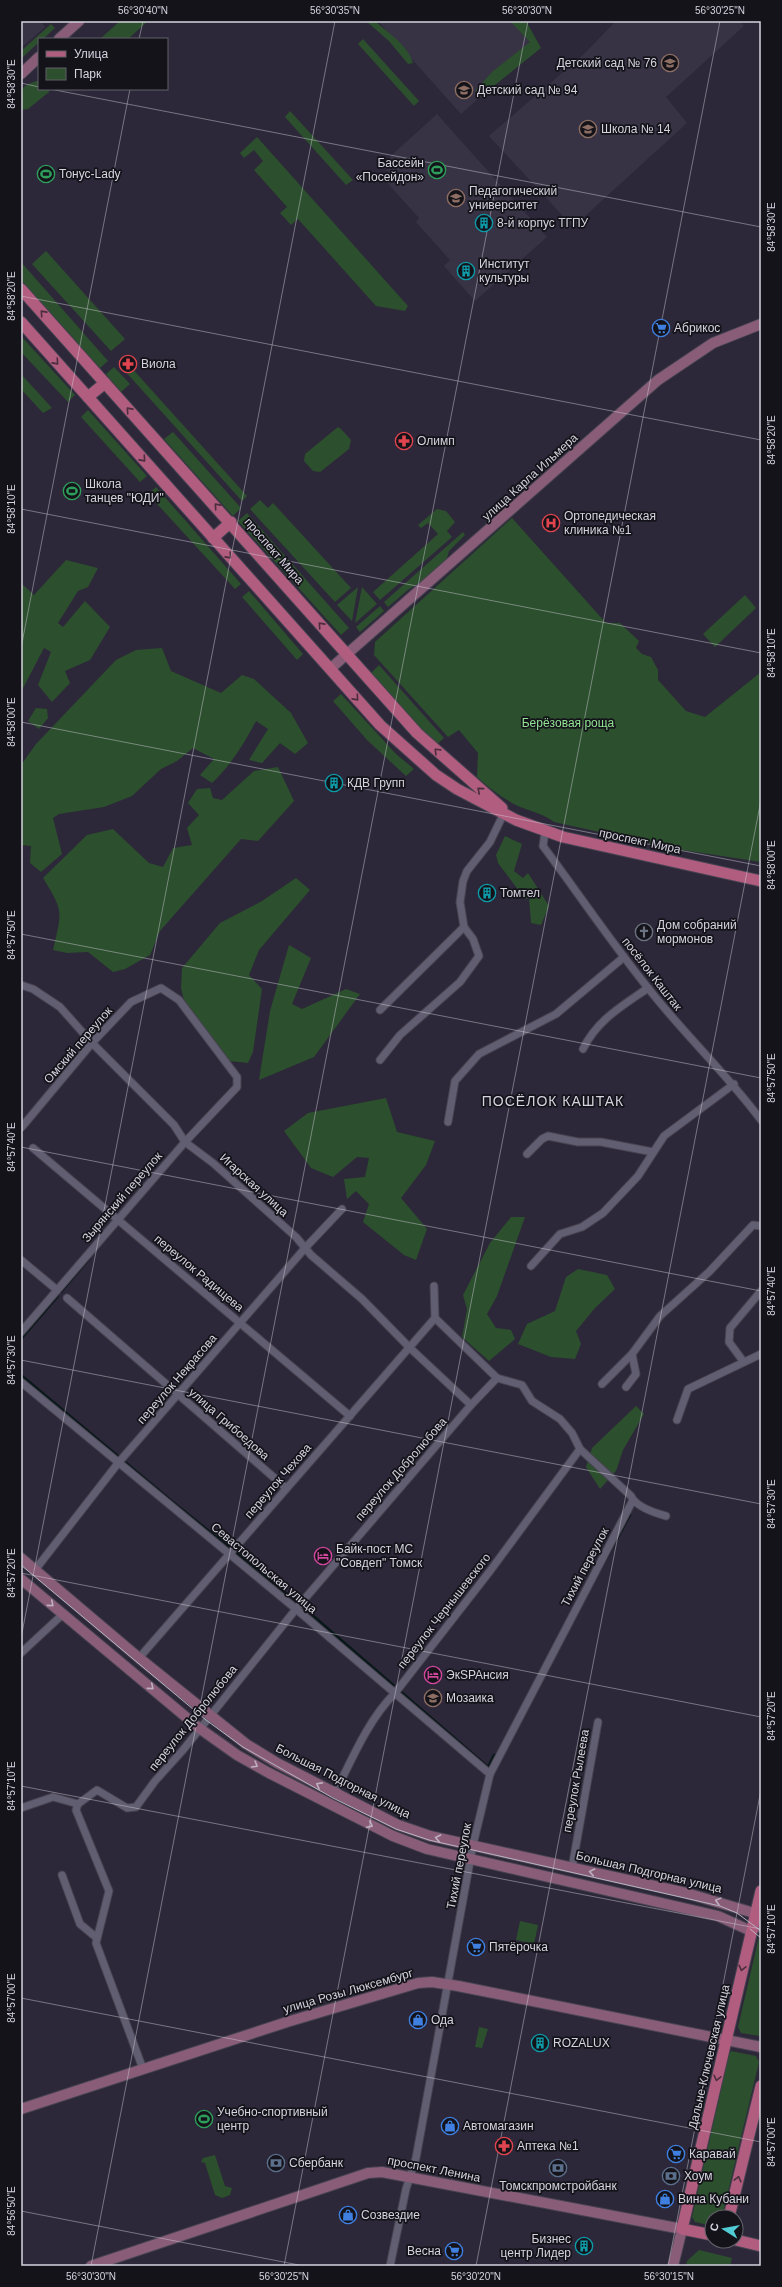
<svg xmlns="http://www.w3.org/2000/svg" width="782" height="2287" font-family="Helvetica,sans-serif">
<rect width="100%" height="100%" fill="#2c2839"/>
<g fill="#373344">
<polygon points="21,21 40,21 45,27 21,48"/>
<polygon points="378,21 515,21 537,46 461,114"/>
<polygon points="616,21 739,21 744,26 666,97 687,123 573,227 489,136 584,54"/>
<polygon points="437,114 547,237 475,301 444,266 450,260 416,222 419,218 382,177 388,171 382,164"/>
</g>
<g fill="#2c4f2d">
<polygon points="120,21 148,21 128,39 100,39"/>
<path d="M 366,21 L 375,21 C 388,33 408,45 413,63 L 408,64 L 389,41 Z"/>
<polygon points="510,21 526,21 541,48 480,97 475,91 492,72 530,42"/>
<polygon points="51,24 55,28 43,39 39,39 39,42 21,59 21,51"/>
<polygon points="363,39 419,101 414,106 358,44"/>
<path d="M 37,81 L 39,81 L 39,89 L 50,89 L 49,92 L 28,109 L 21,110 C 21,92 18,86 37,81 Z"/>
<polygon points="290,111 353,180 346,185 285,117"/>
<polygon points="257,137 408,306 405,311 376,306 298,219 291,225 280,213 287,207 254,170 263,161 254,150 244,158 240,153"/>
<polygon points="46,251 125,339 111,351 32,264"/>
<polygon points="21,262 108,361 100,368 21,280"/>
<polygon points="21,336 75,395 68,402 21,352"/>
<polygon points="129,365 247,496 242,501 124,370"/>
<polygon points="114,367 130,384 121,392 106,374"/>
<polygon points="21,374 52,408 43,413 21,389"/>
<polygon points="88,410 147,476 140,482 81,417"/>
<polygon points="338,427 341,429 351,440 349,449 320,472 313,471 304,461 305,454"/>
<polygon points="173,432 241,508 233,516 164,439"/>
<polygon points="156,487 241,584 235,589 148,494"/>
<polygon points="260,500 268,508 273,503 351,588 335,602 250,509"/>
<polygon points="437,509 446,511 455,522 447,531 452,537 380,600 373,592 438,534 428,523 421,528 418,525"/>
<polygon points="247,513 349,628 341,635 238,521"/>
<path d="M 512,518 L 606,623 L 620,623 L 639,641 L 636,648 L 642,654 L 651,657 L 658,670 L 658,680 L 686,711 L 705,717 L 761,672 L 761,862 L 676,849 L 554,822 C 545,815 534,812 523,808 C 505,801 492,790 477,777 L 478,753 L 459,730 L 448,737 L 374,655 L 375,642 Z"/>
<polygon points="463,532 465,535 449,551 446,561 421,582 409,589 388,607 384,602"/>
<polygon points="66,560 98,568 88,587 78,591 58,623 63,627 85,601 110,627 90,660 65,671 70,683 52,702 38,685 51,652 44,648 21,692 21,583 34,595"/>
<polygon points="358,587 352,621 337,605"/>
<polygon points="362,587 377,604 355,623"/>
<polygon points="249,591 303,654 297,660 242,597"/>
<polygon points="745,595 756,608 715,647 703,634"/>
<polygon points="380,606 384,611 360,632 356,627"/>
<path d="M 162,648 L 171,671 L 221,693 L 242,675 L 254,679 L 291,713 L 308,743 L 295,754 L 280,743 L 262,763 L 249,760 L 268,729 L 256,721 C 244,744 231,765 212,783 L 200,775 L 214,759 L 193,748 L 177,761 L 161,769 L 132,796 L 104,807 L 59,814 L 53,818 L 62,854 L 41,872 L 30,863 L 31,846 L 21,845 L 21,765 L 36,744 L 116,660 L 136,650 Z"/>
<polygon points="379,665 444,738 435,746 371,673"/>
<polygon points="341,694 396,754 414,769 406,776 367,740 333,701"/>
<polygon points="36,708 47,709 48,718 39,729 28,721"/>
<path d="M 278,767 L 294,801 L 258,841 L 241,839 L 160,931 L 150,955 L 125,969 L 113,972 L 88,952 L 67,953 L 53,950 C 62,911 64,912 43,878 L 87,835 L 113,829 L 149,863 L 163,867 L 173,848 L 192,845 L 187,828 L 199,815 L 188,803 L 197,789 L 210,788 L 213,798 L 222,800 L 254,771 Z"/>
<polygon points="505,836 522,844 514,871 523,878 528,873 549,906 541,925 531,923 529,898 525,899 498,863 496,855"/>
<polygon points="296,878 310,890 259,950 249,975 262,989 253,1052 248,1063 229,1061 185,1004 181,988 182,968 220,923 262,901"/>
<polygon points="289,945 311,958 292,1004 302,1009 346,989 360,994 314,1057 259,1080 270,1011"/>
<polygon points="386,1098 397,1132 435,1141 426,1165 401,1198 427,1229 416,1260 404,1255 363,1222 369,1204 356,1191 347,1199 344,1179 365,1177 369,1158 357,1157 333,1177 311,1168 284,1131 308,1113"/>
<polygon points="511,1217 525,1217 497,1296 487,1314 496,1328 511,1330 515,1339 489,1361 462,1337 467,1309 463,1295 490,1243"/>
<polygon points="578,1269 607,1275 615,1289 595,1308 576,1331 581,1344 575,1359 551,1357 518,1344 527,1324 555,1311 566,1277"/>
<polygon points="636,1406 644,1414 623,1450 616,1471 600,1489 586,1467 592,1448"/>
<polygon points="520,1921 538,1925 534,1944 516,1940"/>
<polygon points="761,1928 761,2036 760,2036 741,2033 738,2027"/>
<polygon points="479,2027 488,2029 482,2048 475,2047"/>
<polygon points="731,2051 756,2056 759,2062 722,2217 712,2217 712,2226 695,2222 692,2217 729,2055"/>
<polygon points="215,2155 225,2186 232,2188 230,2195 222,2198 215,2195 205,2163 201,2162 203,2158"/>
<polygon points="699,2250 732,2258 730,2266 686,2266 687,2261"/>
</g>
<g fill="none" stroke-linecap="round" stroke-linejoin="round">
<g stroke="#081718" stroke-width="2.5">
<polyline points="21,1133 25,1129"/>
<polyline points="61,1292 89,1259"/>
<polyline points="21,1339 58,1296"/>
<polyline points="21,1375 168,1498 297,1602"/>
<polyline points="592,1585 630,1515"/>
<polyline points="303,1607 488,1767 494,1755 500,1754"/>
</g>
<defs>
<g id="street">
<path d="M 545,832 L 543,846 C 578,893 611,942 648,988 C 684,1034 726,1073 761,1120"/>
<polyline points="21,985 33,989 60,1007 92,1043 174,1125 185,1142 213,1163 296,1237 311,1255 362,1299 410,1348 471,1405"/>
<polyline points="380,1010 464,927"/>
<path d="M 583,1049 C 597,1020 622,1006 648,988"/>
<polyline points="380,1060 400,1035 460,982 479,956 473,939 464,927 460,902 463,881 467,871 490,842 503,815"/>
<polyline points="448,1122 455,1081 479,1054 556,1014 624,957"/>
<polyline points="21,1128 92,1043 131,1002 161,988 179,1000 237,1077 237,1087 185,1142 21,1332"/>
<polyline points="33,1148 350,1416"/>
<polyline points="527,1154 542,1139 548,1136 578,1142 601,1142 653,1152"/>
<polyline points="21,1260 57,1290"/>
<polyline points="531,1266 560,1234 582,1227 603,1213 638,1176 664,1136 734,1084"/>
<path d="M 434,1286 L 435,1318 L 497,1378 L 522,1385 L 532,1401 L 560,1419 L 572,1433 L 580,1449 L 631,1496 C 636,1507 655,1513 666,1516"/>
<polyline points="67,1298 286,1488"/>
<polyline points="743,1361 729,1342 730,1328 761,1291"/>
<polyline points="21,1382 296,1609 490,1774"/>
<polyline points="602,1384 632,1354"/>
<polyline points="626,1387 636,1374 632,1354 660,1316 709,1272 753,1225 761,1226"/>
<polyline points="677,1420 688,1389 761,1354"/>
<polyline points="35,1570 119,1462 306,1247 342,1209"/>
<polyline points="21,1653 63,1614"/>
<polyline points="139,1658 435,1318"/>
<path d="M 335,1793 C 352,1759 368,1720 395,1693 L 490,1571 L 580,1449"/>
<polyline points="21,1808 53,1797 78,1804"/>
<polyline points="572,1868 598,1722"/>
<polyline points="62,1875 80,1924 97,1938"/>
<polyline points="143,2069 96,1943 109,1891 76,1810 78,1804 97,1790 127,1808 136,1807 155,1781 183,1750 296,1609 471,1405 497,1378"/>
<polyline points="390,2266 406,2189 416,2158 473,1845 490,1774 633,1500"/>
</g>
<g id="secondary">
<polyline points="59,39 79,21"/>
<polyline points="21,74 39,57"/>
<polyline points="330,669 658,380 713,343 761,324"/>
<polyline points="21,1558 139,1658 246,1744 277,1763 398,1825 430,1836 686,1893 761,1915"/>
<polyline points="21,1579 199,1728 237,1755 269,1773 393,1836 427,1849 718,1916 751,1931 761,1924"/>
<polyline points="21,2109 287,2022 418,1983 432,1982 458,1986 761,2047"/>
<polyline points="91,2266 368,2173 382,2172 682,2229 673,2266"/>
</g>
<g id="primary">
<polyline points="21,289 417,733 502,808"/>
<polyline points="21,322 380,725 436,775 457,789 516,820 563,837 761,881"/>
<polyline points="88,397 105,383"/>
<polyline points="213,538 231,522"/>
<polyline points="729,2217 761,2086"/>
<polyline points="712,2235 682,2229 761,1891"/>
<polyline points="736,2240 761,2246"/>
</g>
</defs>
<use href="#street" stroke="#474351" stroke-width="9"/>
<use href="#secondary" stroke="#474351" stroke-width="12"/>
<use href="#primary" stroke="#474351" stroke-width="13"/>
<use href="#street" stroke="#625e71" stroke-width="7"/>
<use href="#secondary" stroke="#895d78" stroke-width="10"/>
<use href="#primary" stroke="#b15d7f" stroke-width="11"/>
<g stroke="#b6b4c0" stroke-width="1">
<polyline points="21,1565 206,1720 243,1747 333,1798 396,1829 429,1840 720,1906 737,1913 761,1931"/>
<polyline points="750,1929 761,1938"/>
</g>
</g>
<defs><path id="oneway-chevron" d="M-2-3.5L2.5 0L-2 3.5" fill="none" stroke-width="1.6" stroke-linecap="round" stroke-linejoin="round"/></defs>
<g stroke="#4b2d3d">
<use href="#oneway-chevron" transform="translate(43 313) rotate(-132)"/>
<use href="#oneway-chevron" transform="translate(56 362) rotate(48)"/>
<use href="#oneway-chevron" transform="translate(129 410) rotate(-132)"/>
<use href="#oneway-chevron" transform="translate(143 459) rotate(48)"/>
<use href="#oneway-chevron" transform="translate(217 506) rotate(-132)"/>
<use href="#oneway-chevron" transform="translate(229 556) rotate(48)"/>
<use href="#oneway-chevron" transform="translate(321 625) rotate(-132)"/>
<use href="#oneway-chevron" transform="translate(356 698) rotate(48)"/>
<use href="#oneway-chevron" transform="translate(437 751) rotate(-136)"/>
<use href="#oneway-chevron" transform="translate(480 790) rotate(-140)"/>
<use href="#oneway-chevron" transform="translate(742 1968) rotate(103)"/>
<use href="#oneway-chevron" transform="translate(717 2078) rotate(103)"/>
<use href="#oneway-chevron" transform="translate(738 2179) rotate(-76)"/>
</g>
<g stroke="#beb0bf">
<use href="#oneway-chevron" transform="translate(51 1604) rotate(40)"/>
<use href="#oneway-chevron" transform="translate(151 1687) rotate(40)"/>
<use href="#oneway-chevron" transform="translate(255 1765) rotate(31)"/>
<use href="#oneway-chevron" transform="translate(319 1785) rotate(-152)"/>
<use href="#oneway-chevron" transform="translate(370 1825) rotate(27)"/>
<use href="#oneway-chevron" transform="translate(438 1838) rotate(-168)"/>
<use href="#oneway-chevron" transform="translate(592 1872) rotate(-168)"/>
<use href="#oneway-chevron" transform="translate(718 1901) rotate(-165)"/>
</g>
<path fill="none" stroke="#d5d3de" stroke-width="1" stroke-opacity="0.45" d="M 139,39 L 143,21M 21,83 L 39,87M 50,89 L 761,227M 21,296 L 761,440M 21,509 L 761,653M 21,648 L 130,89M 21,722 L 761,866M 21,934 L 761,1078M 21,1147 L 761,1291M 21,1360 L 761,1504M 21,1573 L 761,1717M 21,1638 L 335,21M 21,1786 L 761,1929M 21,1998 L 761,2142M 21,2211 L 304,2266M 91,2266 L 528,21M 284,2266 L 720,21M 476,2266 L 761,800M 668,2266 L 761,1790"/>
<defs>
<symbol id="school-ring" viewBox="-11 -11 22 22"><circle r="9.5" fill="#14131a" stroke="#8d6e63" stroke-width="1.5"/><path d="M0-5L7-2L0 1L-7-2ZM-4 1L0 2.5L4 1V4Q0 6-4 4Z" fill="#8d6e63"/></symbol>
<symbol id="stadium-ring" viewBox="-11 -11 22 22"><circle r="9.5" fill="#14131a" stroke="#2e9e5b" stroke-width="1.5"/><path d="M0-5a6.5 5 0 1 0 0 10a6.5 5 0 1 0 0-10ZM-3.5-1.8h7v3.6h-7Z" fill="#2e9e5b"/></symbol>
<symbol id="university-ring" viewBox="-11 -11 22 22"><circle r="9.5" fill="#14131a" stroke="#8d6e63" stroke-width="1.5"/><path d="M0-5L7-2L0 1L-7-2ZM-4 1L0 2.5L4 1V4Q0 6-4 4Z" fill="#8d6e63"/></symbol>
<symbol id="building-ring" viewBox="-11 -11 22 22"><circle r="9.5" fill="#14131a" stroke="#0f9aa8" stroke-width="1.5"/><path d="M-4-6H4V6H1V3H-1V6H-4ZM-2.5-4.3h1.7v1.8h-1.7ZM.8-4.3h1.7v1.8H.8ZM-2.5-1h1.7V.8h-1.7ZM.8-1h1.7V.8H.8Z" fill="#0f9aa8"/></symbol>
<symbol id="supermarket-ring" viewBox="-11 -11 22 22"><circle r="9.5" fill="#14131a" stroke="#3f7fe0" stroke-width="1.5"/><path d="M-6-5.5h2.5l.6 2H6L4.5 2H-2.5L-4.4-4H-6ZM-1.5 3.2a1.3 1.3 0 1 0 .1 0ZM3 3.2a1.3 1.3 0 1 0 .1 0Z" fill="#3f7fe0"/></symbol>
<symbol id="pharmacy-ring" viewBox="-11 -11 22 22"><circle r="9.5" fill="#14131a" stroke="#e0444e" stroke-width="1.5"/><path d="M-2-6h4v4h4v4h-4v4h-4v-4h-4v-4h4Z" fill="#e0444e"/></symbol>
<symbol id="hospital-ring" viewBox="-11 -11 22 22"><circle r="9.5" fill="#14131a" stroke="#e0444e" stroke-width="1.5"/><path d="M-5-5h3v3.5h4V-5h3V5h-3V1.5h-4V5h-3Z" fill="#e0444e"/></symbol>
<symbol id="church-ring" viewBox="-11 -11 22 22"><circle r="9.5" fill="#14131a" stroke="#6b7280" stroke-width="1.5"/><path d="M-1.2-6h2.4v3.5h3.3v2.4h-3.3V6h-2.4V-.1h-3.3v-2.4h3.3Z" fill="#6b7280"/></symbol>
<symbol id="hotel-ring" viewBox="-11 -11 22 22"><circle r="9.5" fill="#14131a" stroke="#d1479c" stroke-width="1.5"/><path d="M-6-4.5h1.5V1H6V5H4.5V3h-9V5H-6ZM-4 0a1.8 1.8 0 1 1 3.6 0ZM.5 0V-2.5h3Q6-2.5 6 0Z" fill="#d1479c"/></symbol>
<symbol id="shop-ring" viewBox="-11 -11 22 22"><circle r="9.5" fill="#14131a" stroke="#3f7fe0" stroke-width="1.5"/><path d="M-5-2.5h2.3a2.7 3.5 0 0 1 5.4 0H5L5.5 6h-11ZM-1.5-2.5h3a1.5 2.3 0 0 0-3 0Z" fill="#3f7fe0"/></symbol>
<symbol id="bank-ring" viewBox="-11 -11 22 22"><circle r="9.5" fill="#14131a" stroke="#5c6f8a" stroke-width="1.5"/><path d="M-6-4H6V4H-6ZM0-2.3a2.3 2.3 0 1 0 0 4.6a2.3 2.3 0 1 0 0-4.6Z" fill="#5c6f8a"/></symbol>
</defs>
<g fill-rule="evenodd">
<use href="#school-ring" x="660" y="53" width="20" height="20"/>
<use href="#school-ring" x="454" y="80" width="20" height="20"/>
<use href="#school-ring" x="578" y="119" width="20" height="20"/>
<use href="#stadium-ring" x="427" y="160" width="20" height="20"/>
<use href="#stadium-ring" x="36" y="164" width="20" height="20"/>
<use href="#university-ring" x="446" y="188" width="20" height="20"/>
<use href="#building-ring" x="474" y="213" width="20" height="20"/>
<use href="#building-ring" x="456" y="261" width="20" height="20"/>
<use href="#supermarket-ring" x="651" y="318" width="20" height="20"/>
<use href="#pharmacy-ring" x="118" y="354" width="20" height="20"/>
<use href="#pharmacy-ring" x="394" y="431" width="20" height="20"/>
<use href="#stadium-ring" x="62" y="481" width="20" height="20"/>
<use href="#hospital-ring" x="541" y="513" width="20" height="20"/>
<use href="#building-ring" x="324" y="773" width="20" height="20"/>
<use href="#building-ring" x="477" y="883" width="20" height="20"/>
<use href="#church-ring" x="634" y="922" width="20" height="20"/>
<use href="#hotel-ring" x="313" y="1546" width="20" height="20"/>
<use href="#hotel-ring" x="423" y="1665" width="20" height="20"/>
<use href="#school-ring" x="423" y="1688" width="20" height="20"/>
<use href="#supermarket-ring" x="466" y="1937" width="20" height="20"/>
<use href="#shop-ring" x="408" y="2010" width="20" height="20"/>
<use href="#building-ring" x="530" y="2033" width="20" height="20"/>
<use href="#stadium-ring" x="194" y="2109" width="20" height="20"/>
<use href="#shop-ring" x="440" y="2116" width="20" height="20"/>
<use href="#pharmacy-ring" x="494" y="2136" width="20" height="20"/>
<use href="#supermarket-ring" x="666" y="2144" width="20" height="20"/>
<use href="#bank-ring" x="266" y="2153" width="20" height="20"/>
<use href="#bank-ring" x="548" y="2158" width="20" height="20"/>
<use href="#bank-ring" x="661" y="2166" width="20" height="20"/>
<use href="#shop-ring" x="655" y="2189" width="20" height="20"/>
<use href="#shop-ring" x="338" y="2205" width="20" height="20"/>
<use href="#building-ring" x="574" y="2236" width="20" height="20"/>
<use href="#supermarket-ring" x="444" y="2241" width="20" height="20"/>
</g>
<g text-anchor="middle" stroke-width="3.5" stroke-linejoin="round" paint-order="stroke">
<g font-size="12" fill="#d5d3de" stroke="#14131a" text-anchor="start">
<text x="657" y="67" text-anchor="end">Детский сад № 76</text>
<text x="477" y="94">Детский сад № 94</text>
<text x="601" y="133">Школа № 14</text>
<text x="424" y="167" text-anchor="end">Бассейн<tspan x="424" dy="14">«Посейдон»</tspan></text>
<text x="59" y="178">Тонус-Lady</text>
<text x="469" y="195">Педагогический<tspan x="469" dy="14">университет</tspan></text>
<text x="497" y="227">8-й корпус ТГПУ</text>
<text x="479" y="268">Институт<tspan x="479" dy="14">культуры</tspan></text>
<text x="674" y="332">Абрикос</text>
<text x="141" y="368">Виола</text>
<text x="417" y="445">Олимп</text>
<text x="85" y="488">Школа<tspan x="85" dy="14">танцев "ЮДИ"</tspan></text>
<text x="564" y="520">Ортопедическая<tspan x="564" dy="14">клиника №1</tspan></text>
<text x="347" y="787">КДВ Групп</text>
<text x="500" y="897">Томтел</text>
<text x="657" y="929">Дом собраний<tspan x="657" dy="14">мормонов</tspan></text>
<text x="336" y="1553">Байк-пост MC<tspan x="336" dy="14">"Совдеп" Томск</tspan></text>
<text x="446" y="1679">ЭкSPAнсия</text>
<text x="446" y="1702">Мозаика</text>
<text x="489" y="1951">Пятёрочка</text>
<text x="431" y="2024">Ода</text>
<text x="553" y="2047">ROZALUX</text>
<text x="217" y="2116">Учебно-спортивный<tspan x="217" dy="14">центр</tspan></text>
<text x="463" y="2130">Автомагазин</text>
<text x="517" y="2150">Аптека №1</text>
<text x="689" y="2158">Каравай</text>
<text x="289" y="2167">Сбербанк</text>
<text x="684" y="2180">Хоум</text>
<text x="558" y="2190" text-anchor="middle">Томскпромстройбанк</text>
<text x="678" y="2203">Вина Кубани</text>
<text x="361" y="2219">Созвездие</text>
<text x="571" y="2243" text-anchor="end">Бизнес<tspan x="571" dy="14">центр Лидер</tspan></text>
<text x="441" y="2255" text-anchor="end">Весна</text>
</g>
<g font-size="12" fill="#d5d3de" stroke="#14131a">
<text transform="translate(530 477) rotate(-42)" y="4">улица Карла Ильмера</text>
<text transform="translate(274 551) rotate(49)" y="4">проспект Мира</text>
<text transform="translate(640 841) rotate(12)" y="4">проспект Мира</text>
<text transform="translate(652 974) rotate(52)" y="4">посёлок Каштак</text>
<text transform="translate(78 1045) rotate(-49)" y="4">Омский переулок</text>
<text transform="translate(254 1185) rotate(42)" y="4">Игарская улица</text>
<text transform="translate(122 1197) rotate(-49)" y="4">Зырянский переулок</text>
<text transform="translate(199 1273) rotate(40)" y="4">переулок Радищева</text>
<text transform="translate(177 1379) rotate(-49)" y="4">переулок Некрасова</text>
<text transform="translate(229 1424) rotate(41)" y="4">улица Грибоедова</text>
<text transform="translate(401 1469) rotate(-49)" y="4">переулок Добролюбова</text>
<text transform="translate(278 1481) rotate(-49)" y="4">переулок Чехова</text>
<text transform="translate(585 1567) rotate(-62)" y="4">Тихий переулок</text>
<text transform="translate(264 1568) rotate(40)" y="4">Севастопольская улица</text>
<text transform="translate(444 1611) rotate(-52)" y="4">переулок Чернышевского</text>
<text transform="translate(193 1718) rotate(-51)" y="4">переулок Добролюбова</text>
<text transform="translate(343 1781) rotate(27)" y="4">Большая Подгорная улица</text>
<text transform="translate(576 1781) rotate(-80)" y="4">переулок Рылеева</text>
<text transform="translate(459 1866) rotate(-79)" y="4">Тихий переулок</text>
<text transform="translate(649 1872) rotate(13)" y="4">Большая Подгорная улица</text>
<text transform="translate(348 1991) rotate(-16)" y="4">улица Розы Люксембург</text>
<text transform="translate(709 2057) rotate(-77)" y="4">Дальне-Ключевская улица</text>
<text transform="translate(434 2169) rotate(11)" y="4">проспект Ленина</text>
</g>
<g font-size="12" fill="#92e394" stroke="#14131a">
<text x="568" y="727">Берёзовая роща</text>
</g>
<g font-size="14" letter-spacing="1" fill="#d5d3de" stroke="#14131a">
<text x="553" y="1106">ПОСЁЛОК КАШТАК</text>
</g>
</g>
<rect width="782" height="2287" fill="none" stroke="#14131a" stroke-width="44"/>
<rect x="38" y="38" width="130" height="52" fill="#14131a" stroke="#616068"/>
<rect x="46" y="51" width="20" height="6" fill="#b15d7f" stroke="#616068"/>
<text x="74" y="58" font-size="12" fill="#d5d3de">Улица</text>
<rect x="46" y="68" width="20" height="12" fill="#2c4f2d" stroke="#616068"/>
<text x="74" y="78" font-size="12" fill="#d5d3de">Парк</text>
<g transform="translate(724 2229) rotate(281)"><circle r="19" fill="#14131a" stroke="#616068"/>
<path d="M0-3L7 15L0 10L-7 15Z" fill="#51ccd5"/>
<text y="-6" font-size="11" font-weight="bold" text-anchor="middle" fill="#d5d3de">С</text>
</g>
<rect x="22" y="22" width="738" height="2243" fill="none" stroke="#d5d3de" stroke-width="1.5"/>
<g font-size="10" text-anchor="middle" fill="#d5d3de">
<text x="143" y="14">56°30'40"N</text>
<text x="335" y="14">56°30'35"N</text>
<text x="527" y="14">56°30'30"N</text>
<text x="720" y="14">56°30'25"N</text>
<text transform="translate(11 84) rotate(-90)" y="4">84°58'30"E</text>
<text transform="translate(771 227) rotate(-90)" y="4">84°58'30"E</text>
<text transform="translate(11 296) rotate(-90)" y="4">84°58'20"E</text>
<text transform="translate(771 440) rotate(-90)" y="4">84°58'20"E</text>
<text transform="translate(11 509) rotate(-90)" y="4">84°58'10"E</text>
<text transform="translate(771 653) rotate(-90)" y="4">84°58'10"E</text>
<text transform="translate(11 722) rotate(-90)" y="4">84°58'00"E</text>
<text transform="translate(771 865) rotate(-90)" y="4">84°58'00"E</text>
<text transform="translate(11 935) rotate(-90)" y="4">84°57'50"E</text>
<text transform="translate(771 1078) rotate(-90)" y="4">84°57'50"E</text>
<text transform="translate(11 1147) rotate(-90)" y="4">84°57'40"E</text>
<text transform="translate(771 1291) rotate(-90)" y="4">84°57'40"E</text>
<text transform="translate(11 1360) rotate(-90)" y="4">84°57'30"E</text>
<text transform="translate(771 1504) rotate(-90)" y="4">84°57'30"E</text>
<text transform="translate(11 1573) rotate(-90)" y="4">84°57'20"E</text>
<text transform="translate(771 1716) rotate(-90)" y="4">84°57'20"E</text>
<text transform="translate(11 1786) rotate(-90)" y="4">84°57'10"E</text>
<text transform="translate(771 1929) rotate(-90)" y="4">84°57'10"E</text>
<text transform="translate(11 1998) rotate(-90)" y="4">84°57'00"E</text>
<text transform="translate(771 2142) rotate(-90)" y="4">84°57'00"E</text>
<text transform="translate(11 2211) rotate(-90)" y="4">84°56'50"E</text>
<text x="91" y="2280">56°30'30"N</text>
<text x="284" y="2280">56°30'25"N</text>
<text x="476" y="2280">56°30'20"N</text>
<text x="669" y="2280">56°30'15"N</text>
</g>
</svg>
